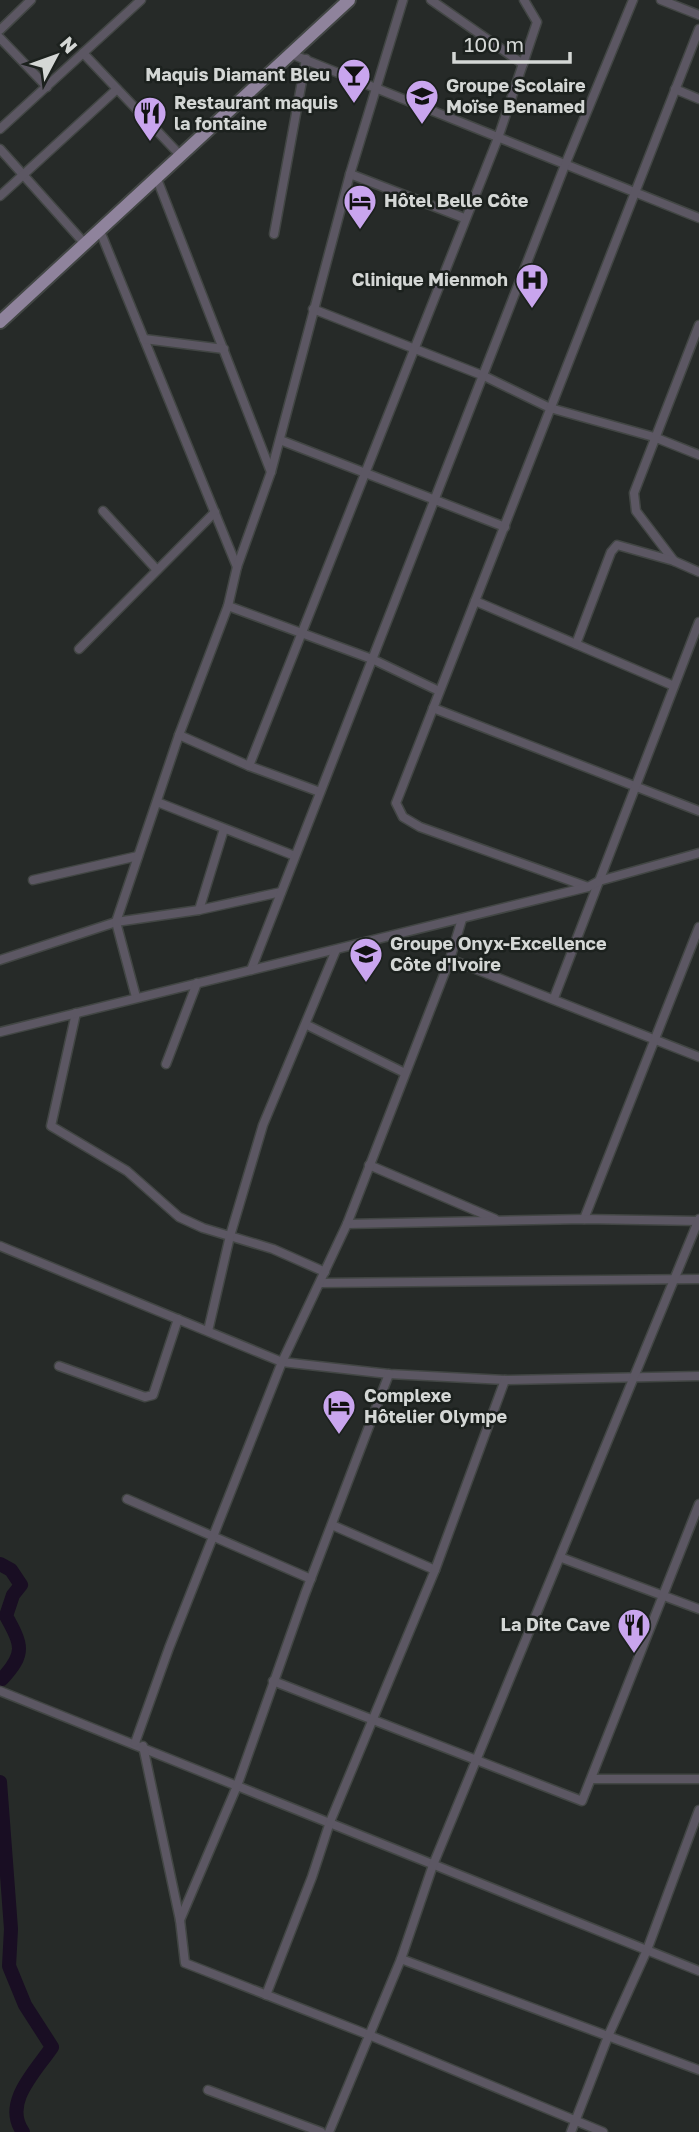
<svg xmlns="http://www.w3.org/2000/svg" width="699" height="2132" font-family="'Golos Text',sans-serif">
<rect width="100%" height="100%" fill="#262a28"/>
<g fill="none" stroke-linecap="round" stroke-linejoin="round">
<g stroke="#190e23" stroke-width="14">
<path d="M 0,1564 L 11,1570 L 21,1585 L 13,1595 L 6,1616 C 22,1645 26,1653 2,1679"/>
<path d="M 0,1782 L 11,1929 L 9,1966 L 25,2005 L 52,2047 C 36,2071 2,2103 23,2132"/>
</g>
<defs>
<g id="street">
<polyline points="431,0 523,64"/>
<polyline points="661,0 699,15"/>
<polyline points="0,30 31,0"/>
<polyline points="0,38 47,87"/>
<polyline points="83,53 181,156"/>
<polyline points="291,54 699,218"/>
<polyline points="675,89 699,99"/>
<polyline points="0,129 141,0"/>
<polyline points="0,149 86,245"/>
<polyline points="350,174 464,218"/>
<polyline points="157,179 271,472"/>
<polyline points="0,196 117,89"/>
<polyline points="100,231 237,567"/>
<polyline points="274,234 306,59"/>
<polyline points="313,309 484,376 550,408 654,437 699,455"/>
<polyline points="144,339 224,349"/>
<polyline points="280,440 505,527"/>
<polyline points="103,511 157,570"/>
<polyline points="674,561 636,511 634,493 699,325"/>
<polyline points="475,601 674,686"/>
<polyline points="228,606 372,659 439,691"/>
<polyline points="576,644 611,552 617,545 674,561 699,572"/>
<polyline points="79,649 215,512"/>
<polyline points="433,708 699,811"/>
<polyline points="179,735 249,766 320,792"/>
<polyline points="249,766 498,138 537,22 524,0"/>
<polyline points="157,802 295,856"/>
<polyline points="33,880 138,856"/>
<polyline points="588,887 420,827 403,817 396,803 699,29"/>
<polyline points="199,910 224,829"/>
<polyline points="450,959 699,1057"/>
<polyline points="0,960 116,922 199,910 281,892"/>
<polyline points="251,970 565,165 633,0"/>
<polyline points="136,997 116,922 179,735 228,606 237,567 271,472 350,174 403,0"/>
<polyline points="554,998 699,622"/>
<polyline points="76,1013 51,1126 127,1171 179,1217 203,1228 273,1249 325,1272"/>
<polyline points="307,1025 405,1073"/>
<polyline points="0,1032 588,887 599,881 699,853"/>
<polyline points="166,1064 197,983"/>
<polyline points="369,1165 495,1219"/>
<polyline points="584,1219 699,927"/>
<polyline points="347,1224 584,1219 699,1221"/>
<polyline points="0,1246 282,1362 389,1374 505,1380 699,1376"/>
<polyline points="320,1283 699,1279"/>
<polyline points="208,1331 230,1236 263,1125 336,950"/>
<polyline points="59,1366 145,1397 153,1395 178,1319"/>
<polyline points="127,1499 311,1579"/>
<polyline points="332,1525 435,1570"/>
<polyline points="562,1558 699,1609"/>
<polyline points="273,1681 582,1801 699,1504"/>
<polyline points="0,1691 699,1971"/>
<polyline points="135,1743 169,1648 282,1362 347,1224 450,959 462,919"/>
<polyline points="143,1746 180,1920 185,1963 369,2035 603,2132"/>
<polyline points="592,1779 699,1779"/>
<polyline points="180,1920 237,1786 305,1594 389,1374"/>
<polyline points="401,1959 699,2070"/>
<polyline points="266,1995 312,1877 330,1822 435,1570 505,1380"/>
<polyline points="208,2090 321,2132"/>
<polyline points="329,2132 401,1959 433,1865 699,1219"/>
<polyline points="571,2132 609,2034 647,1950 699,1810"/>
</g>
<polyline id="primary" points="0,322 349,0"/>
</defs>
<use href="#street" stroke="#424644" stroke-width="11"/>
<use href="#primary" stroke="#424644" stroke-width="16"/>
<use href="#street" stroke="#5c5763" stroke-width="8"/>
<use href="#primary" stroke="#8f839c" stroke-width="12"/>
</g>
<defs>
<symbol id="bar-pin" viewBox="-11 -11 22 30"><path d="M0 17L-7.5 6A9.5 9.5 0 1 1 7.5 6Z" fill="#c9a5ee" stroke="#1c211e"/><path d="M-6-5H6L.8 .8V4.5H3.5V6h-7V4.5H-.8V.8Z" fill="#111"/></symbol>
<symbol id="school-pin" viewBox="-11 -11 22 30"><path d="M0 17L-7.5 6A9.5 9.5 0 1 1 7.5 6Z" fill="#c9a5ee" stroke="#1c211e"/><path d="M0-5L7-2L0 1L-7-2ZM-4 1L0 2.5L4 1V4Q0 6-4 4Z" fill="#111"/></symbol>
<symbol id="restaurant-pin" viewBox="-11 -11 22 30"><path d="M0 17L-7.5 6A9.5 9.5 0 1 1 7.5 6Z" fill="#c9a5ee" stroke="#1c211e"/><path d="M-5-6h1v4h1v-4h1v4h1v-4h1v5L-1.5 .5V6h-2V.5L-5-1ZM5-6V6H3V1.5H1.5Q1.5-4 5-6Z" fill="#111"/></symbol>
<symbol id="hotel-pin" viewBox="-11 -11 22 30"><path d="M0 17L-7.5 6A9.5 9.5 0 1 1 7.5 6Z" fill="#c9a5ee" stroke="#1c211e"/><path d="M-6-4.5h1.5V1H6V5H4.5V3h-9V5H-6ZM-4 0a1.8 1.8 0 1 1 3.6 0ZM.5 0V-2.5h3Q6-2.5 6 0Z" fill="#111"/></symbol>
<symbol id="hospital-pin" viewBox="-11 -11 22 30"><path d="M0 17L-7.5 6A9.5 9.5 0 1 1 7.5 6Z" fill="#c9a5ee" stroke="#1c211e"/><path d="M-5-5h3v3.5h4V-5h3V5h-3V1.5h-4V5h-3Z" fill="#111"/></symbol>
<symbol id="university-pin" viewBox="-11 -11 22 30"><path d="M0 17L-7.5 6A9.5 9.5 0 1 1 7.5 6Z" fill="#c9a5ee" stroke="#1c211e"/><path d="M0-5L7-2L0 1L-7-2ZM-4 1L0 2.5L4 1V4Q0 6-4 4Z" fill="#111"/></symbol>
</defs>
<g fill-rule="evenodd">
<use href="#bar-pin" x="335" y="56" width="38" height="52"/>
<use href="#school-pin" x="403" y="77" width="38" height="52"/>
<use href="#restaurant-pin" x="131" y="94" width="38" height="52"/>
<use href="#hotel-pin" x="341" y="182" width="38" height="52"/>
<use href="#hospital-pin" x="513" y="261" width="38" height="52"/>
<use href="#university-pin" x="347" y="935" width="38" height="52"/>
<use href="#hotel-pin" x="320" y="1387" width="38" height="52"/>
<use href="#restaurant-pin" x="615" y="1606" width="38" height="52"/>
</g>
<g text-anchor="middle" stroke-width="5" stroke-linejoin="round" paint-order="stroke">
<g font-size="18" font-weight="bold" fill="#d4d7d5" stroke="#1c211e" text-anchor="start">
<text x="330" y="81" text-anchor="end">Maquis Diamant Bleu</text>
<text x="446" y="92">Groupe Scolaire<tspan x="446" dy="21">Moïse Benamed</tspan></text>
<text x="174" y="109">Restaurant maquis<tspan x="174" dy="21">la fontaine</tspan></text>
<text x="384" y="207">Hôtel Belle Côte</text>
<text x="508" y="286" text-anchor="end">Clinique Mienmoh</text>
<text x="390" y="950">Groupe Onyx-Excellence<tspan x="390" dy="21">Côte d'Ivoire</tspan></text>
<text x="364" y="1402">Complexe<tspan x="364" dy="21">Hôtelier Olympe</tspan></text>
<text x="610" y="1631" text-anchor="end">La Dite Cave</text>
</g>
</g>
<g transform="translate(56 56) rotate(49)" stroke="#1c211e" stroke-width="5" paint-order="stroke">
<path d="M0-5L12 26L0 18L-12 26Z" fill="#d4d7d5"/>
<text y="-10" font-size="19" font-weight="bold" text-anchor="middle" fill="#d4d7d5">N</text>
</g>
<path d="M454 52v10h116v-10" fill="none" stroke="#d4d7d5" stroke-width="3.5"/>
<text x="464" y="52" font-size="21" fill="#d4d7d5" stroke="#1c211e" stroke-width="5" paint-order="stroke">100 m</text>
</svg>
